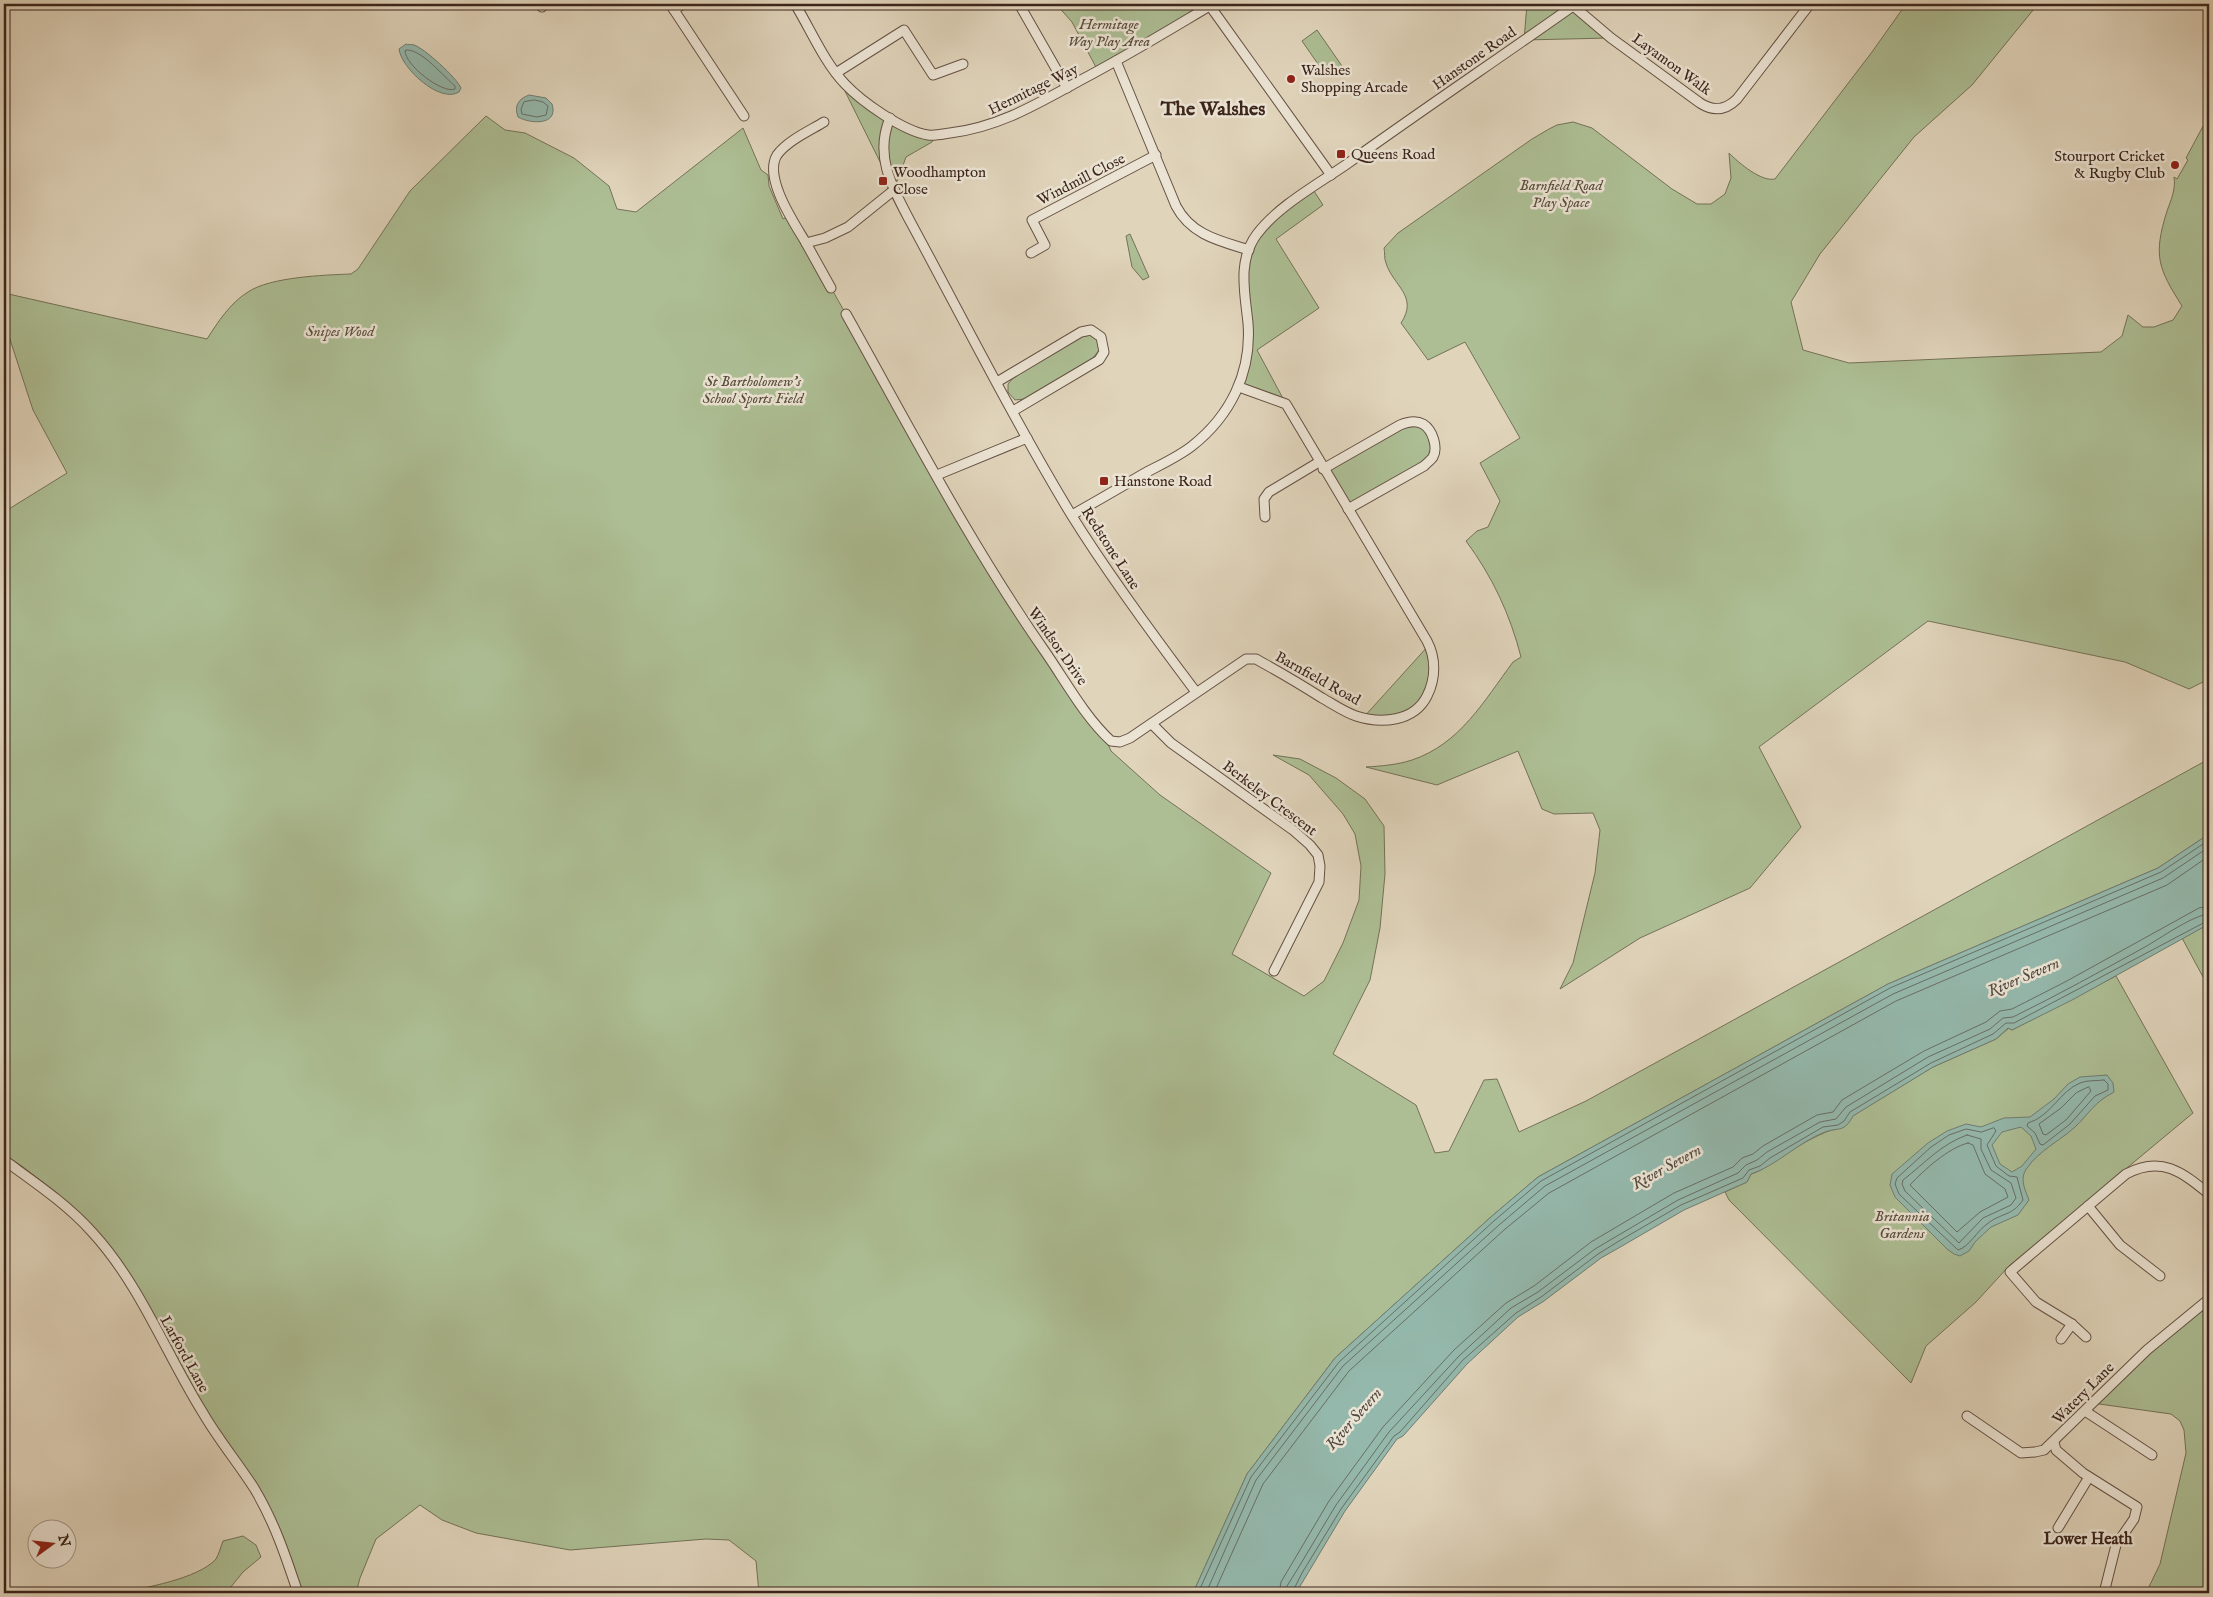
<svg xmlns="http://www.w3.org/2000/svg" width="2213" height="1597" font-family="'IM FELL English',serif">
<rect width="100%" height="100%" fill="#e0d4bb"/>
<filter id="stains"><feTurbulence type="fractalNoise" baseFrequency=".004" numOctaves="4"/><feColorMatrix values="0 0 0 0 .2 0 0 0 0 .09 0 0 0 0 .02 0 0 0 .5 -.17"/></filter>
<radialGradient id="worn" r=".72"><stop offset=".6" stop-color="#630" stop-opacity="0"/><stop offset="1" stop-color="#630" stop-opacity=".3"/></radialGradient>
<g fill="#adbe94" stroke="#747258">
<polygon points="1056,4 1213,4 1098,71 1072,22"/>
<polygon points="1527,4 1571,4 1610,38 1524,40"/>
<path d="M 1906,4 L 2038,4 L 1972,85 L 1914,137 L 1820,254 L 1791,302 L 1803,350 L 1849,363 L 2101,352 L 2122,336 L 2128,315 L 2143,327 L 2154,327 L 2173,320 L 2182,306 C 2158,268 2153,256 2167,211 C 2171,200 2176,189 2174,177 L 2177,179 L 2188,160 L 2186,158 L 2209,115 L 2209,679 L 2189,689 L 2125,662 L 1928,621 L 1759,747 L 1801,827 L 1750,888 L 1640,938 L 1560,989 L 1573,963 L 1595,873 L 1600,830 L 1593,813 L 1554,814 L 1542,809 L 1518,751 L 1437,785 L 1366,767 C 1381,766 1397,765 1412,760 C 1460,744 1484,701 1513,662 L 1521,657 C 1510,614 1492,576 1466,541 L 1477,531 L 1488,527 L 1500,501 L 1480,463 L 1520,438 L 1465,342 L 1428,360 L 1401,323 C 1419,296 1393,286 1386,263 C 1384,259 1385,252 1384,248 L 1398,233 L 1532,139 L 1549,129 L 1557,125 L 1573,122 L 1592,128 L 1672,189 L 1697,204 L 1711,204 L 1725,194 L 1731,178 L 1729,153 C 1739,163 1761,182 1775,179 L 1872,52 Z"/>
<polygon points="1317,30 1342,66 1327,77 1302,41"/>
<polygon points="836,73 890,118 935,135 932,142 906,157 894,190"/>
<path d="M 486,116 L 505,130 L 525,133 L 574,158 L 609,186 L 617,209 L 636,212 L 743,128 L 761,170 L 768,175 L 769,186 L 783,219 L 790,216 L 989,565 L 1104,735 L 1111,751 L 1160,795 L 1271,873 L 1232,954 L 1304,996 L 1324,981 L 1343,943 L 1359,900 L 1361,866 L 1355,834 L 1343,814 L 1309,775 L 1273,755 L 1300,759 L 1336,778 L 1365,799 L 1384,826 L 1385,874 L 1380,928 L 1370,980 L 1333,1054 L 1416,1105 L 1435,1153 L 1449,1151 L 1484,1080 L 1497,1079 L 1519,1132 L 1586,1101 L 2209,759 L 2209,834 L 2158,868 L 1888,984 L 1538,1177 L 1492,1216 L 1335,1358 L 1247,1474 L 1193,1593 L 759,1593 L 756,1561 L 729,1540 L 706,1539 L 570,1550 L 476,1533 L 442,1520 L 420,1505 L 376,1539 L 360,1578 L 356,1593 L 298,1593 L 269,1514 L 204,1415 L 122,1271 L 59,1195 L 23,1167 L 4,1154 L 4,512 L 67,473 L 33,410 L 4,321 L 4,293 L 207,339 C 218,322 230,303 248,292 C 270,277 324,275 351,274 L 358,269 L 410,191 Z"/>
<polygon points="1312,188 1323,205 1276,239 1319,308 1257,350 1286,404 1239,387 1244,369 1243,285 1256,236"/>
<polygon points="1130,234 1149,277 1143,280 1132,267 1126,236"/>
<polygon points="1092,335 1099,341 1100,349 1092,359 1024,399 1015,400 1008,392 1008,384 1013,378 1083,336"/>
<polygon points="1411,421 1431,432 1433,457 1348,509 1323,469"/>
<polygon points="1429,645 1431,687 1406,716 1363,718"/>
<polygon points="2209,924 2209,988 2182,938"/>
<path d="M 2116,976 L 2193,1113 L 2009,1266 L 1976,1302 L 1926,1346 L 1911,1383 L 1729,1200 L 1725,1192 L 1747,1182 L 1751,1174 C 1762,1171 1766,1166 1775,1160 C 1791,1151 1807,1140 1824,1133 C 1838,1126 1844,1133 1852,1116 L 1933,1067 L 1996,1039 L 2009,1028 L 2012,1030 Z"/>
<polygon points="2209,1299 2209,1593 2146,1593 2160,1564 2186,1453 2184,1430 2180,1421 2171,1414 2092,1403"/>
<path d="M 243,1536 L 256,1545 L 261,1557 L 243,1572 L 226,1593 L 118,1593 C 144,1588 198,1579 216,1559 C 219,1554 221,1546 223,1541 Z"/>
</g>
<g fill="#94b8ac" stroke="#717d72" fill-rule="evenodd">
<path d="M 406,44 C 408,45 411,44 414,45 C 424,48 457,78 461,88 L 459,92 C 440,104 401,68 399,49 Z"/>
<path d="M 529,95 L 546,98 L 552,104 C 559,126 530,124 518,117 C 514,106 518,99 529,95 Z"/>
<path d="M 2209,834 L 2209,924 L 2074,999 L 2012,1030 L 2008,1028 L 1996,1039 L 1933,1067 L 1853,1116 C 1844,1133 1839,1127 1825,1132 C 1800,1141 1776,1166 1751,1174 L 1747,1182 L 1684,1210 L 1622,1246 L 1601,1258 L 1544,1301 L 1518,1317 L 1467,1364 L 1403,1436 L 1397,1439 L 1345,1511 L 1296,1593 L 1193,1593 L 1247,1474 L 1335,1358 L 1492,1216 L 1538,1177 L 1888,984 L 2158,868 Z"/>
<path d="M 2107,1075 L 2113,1083 L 2114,1092 C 2093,1103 2090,1113 2074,1128 C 2059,1141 2039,1151 2027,1168 C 2019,1179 2025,1189 2029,1200 L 2018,1215 L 1991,1227 L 1975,1242 L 1969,1251 L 1960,1256 L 1954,1254 L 1947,1249 L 1895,1197 L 1890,1185 L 1892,1174 L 1928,1143 L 1947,1131 L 1966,1124 L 1981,1127 L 2004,1118 L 2030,1117 L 2054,1099 L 2068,1084 L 2080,1077 ZM 2021,1127 L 2031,1136 L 2036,1149 L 2022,1166 L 2012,1172 L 2000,1164 L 1992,1145 L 2002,1132 Z"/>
</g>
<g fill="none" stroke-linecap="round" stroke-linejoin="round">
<g stroke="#686e64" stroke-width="1">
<path d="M 408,50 C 423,51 443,76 455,86 L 455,89 C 442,94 405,65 405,51 Z"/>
<polygon points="535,100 543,102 548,106 546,115 537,117 522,114 521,109 524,102"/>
<path d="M 2104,1080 L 2108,1084 L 2108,1090 L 2095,1096 L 2070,1124 L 2043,1145 L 2040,1144 L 2035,1133 L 2027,1126 L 2028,1123 C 2050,1117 2060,1091 2080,1083 C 2087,1080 2097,1081 2104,1080 Z"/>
<polygon points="2089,1087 2091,1091 2066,1120 2046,1135 2043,1134 2039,1124 2061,1108 2076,1093"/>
<path d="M 1994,1128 L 1996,1131 L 1987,1145 L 1996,1166 L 2009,1176 L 2017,1177 L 2023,1200 C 2011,1217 2002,1212 1987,1224 C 1977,1231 1969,1247 1958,1250 L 1899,1194 L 1895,1184 L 1897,1178 L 1931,1147 L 1949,1135 L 1966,1129 L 1981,1132 Z"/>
<path d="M 1967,1135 L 1981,1139 L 1981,1149 L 1991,1170 L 2011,1183 L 2016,1198 L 2011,1205 L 1983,1218 L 1959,1243 L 1905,1191 L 1902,1184 L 1903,1180 C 1924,1164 1941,1144 1967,1135 Z"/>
<path d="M 1968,1143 L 1973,1145 L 1985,1174 L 2005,1189 L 2008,1197 L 1980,1212 L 1957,1232 L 1910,1185 C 1924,1170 1948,1148 1968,1143 Z"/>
<polyline points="1198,1593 1251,1477 1339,1362 1495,1220 1541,1181 1890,988 2161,872 2209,840"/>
<polyline points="1206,1593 1256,1480 1343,1366 1499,1225 1545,1186 1893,994 2163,878 2209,847"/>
<polyline points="1214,1593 1263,1484 1349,1371 1504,1230 1549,1193 1896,1001 2167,885 2209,856"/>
<polyline points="1279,1593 1281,1582 1329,1501 1383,1427 1454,1350 1506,1303 1534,1286 1591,1242 1674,1193 1733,1167 1742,1158 1753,1154 1763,1146 1817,1115 1833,1112 1842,1100 1924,1051 1986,1022 2000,1011 2012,1009 2065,982 2199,908 2209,906"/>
<path d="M 1286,1593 L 1287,1586 L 1297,1570 L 1336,1505 L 1389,1432 L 1459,1356 L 1511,1308 L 1538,1292 L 1595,1249 L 1678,1200 L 1738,1173 L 1746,1165 L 1757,1160 L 1767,1152 L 1820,1122 L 1836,1119 L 1846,1107 L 1928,1057 L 1990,1029 L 2003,1018 L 2013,1017 C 2058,995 2101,971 2145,947 C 2159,939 2195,914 2209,914"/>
<polyline points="1292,1593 1302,1573 1341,1509 1394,1436 1400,1432 1463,1360 1516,1313 1541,1297 1598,1254 1619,1241 1681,1205 1743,1178 1749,1170 1760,1166 1770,1158 1823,1127 1838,1125 1844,1121 1850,1112 1931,1063 1993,1034 2006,1023 2014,1023 2209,920"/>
</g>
<defs>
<g id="street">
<polyline points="539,4 542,7"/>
<polyline points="670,4 744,116"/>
<path d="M 795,4 C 811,30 824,62 845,84 C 862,102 903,131 928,135 C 935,136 943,134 950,133 C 999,127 1037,104 1079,81 C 1125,57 1169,30 1213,4"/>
<polyline points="1019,4 1067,88"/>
<path d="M 1571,4 L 1611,38 L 1700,103 C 1714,112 1726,110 1737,99 L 1810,4"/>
<polyline points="1210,6 1331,175"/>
<polyline points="674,10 683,4"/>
<path d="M 1116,61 L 1176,206 C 1191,235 1220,241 1249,250"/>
<polyline points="836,73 904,30 933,75 963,64"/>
<path d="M 890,118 C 874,156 892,187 910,221 C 963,319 1014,420 1072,516 C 1110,577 1153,635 1196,692"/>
<path d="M 824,122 C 809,131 787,141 777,155 C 763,178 795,224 806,243 L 825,238 L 848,227 L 894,190"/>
<polyline points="806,243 831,288"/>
<polyline points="1031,253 1045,245 1032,220 1156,155"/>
<path d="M 846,314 C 910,428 971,546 1046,653 C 1066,682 1085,717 1111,741 L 1120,742 L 1130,738 L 1246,659 L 1256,659 L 1263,663 C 1283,674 1303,686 1322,698 C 1333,704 1344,712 1356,716 C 1381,724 1414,722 1427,696 C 1436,678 1436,658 1427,641 L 1286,404 L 1239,387"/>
<polyline points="997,382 1081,332 1091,330 1101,337 1104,352 1099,360 1013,411"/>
<path d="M 1323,469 L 1400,425 C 1407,422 1416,420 1423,424 C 1433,430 1438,448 1433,457 C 1431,460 1427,463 1424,466 L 1348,509"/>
<polyline points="937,475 1027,438"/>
<path d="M 1072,515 C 1097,501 1121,487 1145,473 C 1160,465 1178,457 1192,446 C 1230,416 1252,373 1248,323 C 1245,293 1237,261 1257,234 C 1278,206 1318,184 1347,164 C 1422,110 1498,59 1573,6"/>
<polyline points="1265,517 1264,499 1269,492 1319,462"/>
<polyline points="1152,724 1171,743 1293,830 1310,845 1318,855 1320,866 1319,882 1274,971"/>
<path d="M 4,1160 C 34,1182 67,1204 92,1232 C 140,1284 166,1354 203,1413 C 218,1439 238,1463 254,1488 C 274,1521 286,1557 298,1593"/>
<polyline points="2088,1206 2120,1245 2160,1276"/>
<path d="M 2086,1337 L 2072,1324 L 2036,1302 L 2010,1272 L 2126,1174 C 2161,1155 2182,1172 2209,1194"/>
<polyline points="2061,1339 2072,1324"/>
<polyline points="2085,1411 2152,1455"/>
<polyline points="1967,1416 2021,1453 2035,1452 2044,1450 2147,1350 2209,1299"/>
<polyline points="2054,1442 2056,1450 2083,1473 2137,1507 2134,1519 2116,1545 2104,1593"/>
<polyline points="2058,1528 2089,1477"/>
</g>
</defs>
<use href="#street" stroke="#655144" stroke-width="11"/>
<use href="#street" stroke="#ebe3d3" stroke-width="9"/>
</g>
<g fill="#8f2418" stroke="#ebe3d3" stroke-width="2">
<circle cx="1291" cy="79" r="5"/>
<rect x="1336" y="149" width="10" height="10" rx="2.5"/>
<circle cx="2175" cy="165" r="5"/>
<rect x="878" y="176" width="10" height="10" rx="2.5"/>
<rect x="1099" y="476" width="10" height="10" rx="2.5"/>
</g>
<g text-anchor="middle" stroke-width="5" stroke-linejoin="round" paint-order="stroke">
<g font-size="15" font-style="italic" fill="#584b3a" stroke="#ebe3d3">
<text x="1109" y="29">Hermitage<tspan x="1109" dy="17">Way Play Area</tspan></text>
<text x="1561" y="190">Barnfield Road<tspan x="1561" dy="17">Play Space</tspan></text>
<text x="340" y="336">Snipes Wood</text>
<text x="753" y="386">St Bartholomew's<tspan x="753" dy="17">School Sports Field</tspan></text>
<text x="1902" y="1221">Britannia<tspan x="1902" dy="17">Gardens</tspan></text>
</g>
<g font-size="15" fill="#3c251c" stroke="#ebe3d3">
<text transform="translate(1474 58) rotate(-35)" y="5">Hanstone Road</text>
<text transform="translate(1672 64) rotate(36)" y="5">Layamon Walk</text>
<text transform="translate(1033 89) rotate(-26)" y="5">Hermitage Way</text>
<text transform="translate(1081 179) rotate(-27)" y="5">Windmill Close</text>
<text transform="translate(1111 548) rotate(57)" y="5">Redstone Lane</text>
<text transform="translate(1058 646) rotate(55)" y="5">Windsor Drive</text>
<text transform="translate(1318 678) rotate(29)" y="5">Barnfield Road</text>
<text transform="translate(1270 798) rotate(37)" y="5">Berkeley Crescent</text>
<text transform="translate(185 1354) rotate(61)" y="5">Larford Lane</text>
<text transform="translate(2083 1393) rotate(-45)" y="5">Watery Lane</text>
</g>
<g font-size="15" fill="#3c251c" stroke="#ebe3d3" text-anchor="start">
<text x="1301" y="75">Walshes<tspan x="1301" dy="17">Shopping Arcade</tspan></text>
<text x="1351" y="159">Queens Road</text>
<text x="2165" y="161" text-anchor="end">Stourport Cricket<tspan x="2165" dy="17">&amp; Rugby Club</tspan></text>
<text x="893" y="177">Woodhampton<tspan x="893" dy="17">Close</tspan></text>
<text x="1114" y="486">Hanstone Road</text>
</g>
<g font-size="16" font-style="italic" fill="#524a40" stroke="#ebe3d3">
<text transform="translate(2023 976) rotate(-23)" y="6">River Severn</text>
<text transform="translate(1666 1166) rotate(-29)" y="6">River Severn</text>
<text transform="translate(1353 1418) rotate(-49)" y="6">River Severn</text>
</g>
<g font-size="16" font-weight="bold" fill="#3c251c" stroke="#ebe3d3">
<text x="2088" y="1544">Lower Heath</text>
</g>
<g font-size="20" font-weight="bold" fill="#3c251c" stroke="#ebe3d3">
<text x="1213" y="115">The Walshes</text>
</g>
</g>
<rect width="2213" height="1597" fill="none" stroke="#e0d4bb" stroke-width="20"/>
<rect x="5" y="5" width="2203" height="1587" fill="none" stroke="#3c251c" stroke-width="2.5"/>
<rect x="10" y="10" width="2193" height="1577" fill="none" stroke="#3c251c"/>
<g transform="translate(52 1544) rotate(75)"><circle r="24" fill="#ebe3d3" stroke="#a5978a"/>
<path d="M0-4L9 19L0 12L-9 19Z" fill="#8f2418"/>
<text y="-8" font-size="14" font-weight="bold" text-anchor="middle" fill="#3c251c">N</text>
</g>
<rect width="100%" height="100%" filter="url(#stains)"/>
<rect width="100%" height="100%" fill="url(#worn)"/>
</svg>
